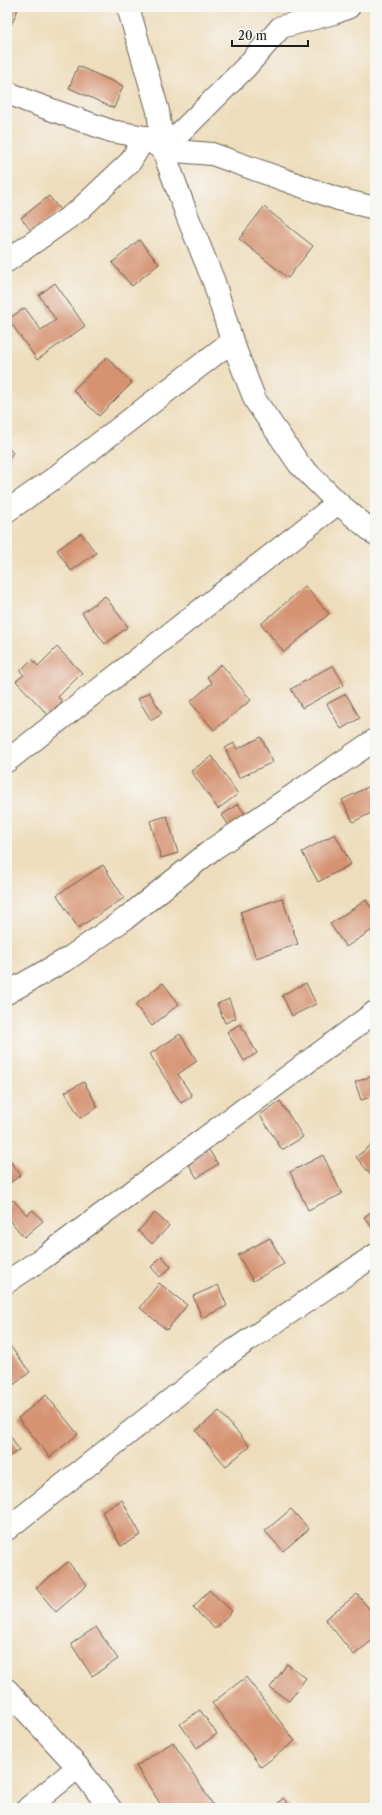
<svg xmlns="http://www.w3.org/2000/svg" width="382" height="1815" font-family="'Libre Caslon Text',serif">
<rect width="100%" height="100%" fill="#f6f6f2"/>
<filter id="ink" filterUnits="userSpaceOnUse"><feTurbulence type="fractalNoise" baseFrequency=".025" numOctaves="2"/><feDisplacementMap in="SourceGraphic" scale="8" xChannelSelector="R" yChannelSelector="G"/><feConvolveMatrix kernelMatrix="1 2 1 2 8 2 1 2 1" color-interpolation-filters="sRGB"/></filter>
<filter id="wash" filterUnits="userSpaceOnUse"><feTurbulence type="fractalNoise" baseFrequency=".012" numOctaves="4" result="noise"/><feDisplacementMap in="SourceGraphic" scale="16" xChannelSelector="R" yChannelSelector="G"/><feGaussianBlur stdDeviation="0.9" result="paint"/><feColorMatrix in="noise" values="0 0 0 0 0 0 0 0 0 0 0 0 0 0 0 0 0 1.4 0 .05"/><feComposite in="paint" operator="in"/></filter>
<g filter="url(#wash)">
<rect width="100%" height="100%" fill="#eeddbc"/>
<g id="blocks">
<g fill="#d59372">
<polygon points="7,7 19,7 7,34"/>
<polygon points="78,66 123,86 114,108 69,88"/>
<polygon points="49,196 60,210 32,232 21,218"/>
<polygon points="264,207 313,246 288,278 239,239"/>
<polygon points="139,240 159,264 132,286 112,263"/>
<polygon points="55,283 85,326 37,360 8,319 25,308 41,330 56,320 39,295"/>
<polygon points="107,357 132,383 99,416 73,390"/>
<polygon points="7,446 13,453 7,459"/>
<polygon points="81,533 96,553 71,571 57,550"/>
<polygon points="305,586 329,614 284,652 261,624"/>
<polygon points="105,596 128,627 105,644 82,613"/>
<polygon points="57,647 82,673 58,697 62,701 48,715 16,681 24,675 20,671 32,659 38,666"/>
<polygon points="221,664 251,700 214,730 190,702 212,683 207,677"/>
<polygon points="333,665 344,685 302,708 291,689"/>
<polygon points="149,692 162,713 151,720 138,699"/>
<polygon points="346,694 360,718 341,729 327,704"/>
<polygon points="261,737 273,762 239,778 225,748 234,743 237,749"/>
<polygon points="212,756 238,794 218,809 191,771"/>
<polygon points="372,785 375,792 375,811 353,822 342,800"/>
<polygon points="238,804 250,821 233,832 222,815"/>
<polygon points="167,816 178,853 161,858 150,821"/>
<polygon points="335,834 351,864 318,882 302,852"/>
<polygon points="103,865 124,898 78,928 57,895"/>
<polygon points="282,898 298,944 256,958 240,912"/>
<polygon points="366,900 375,913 375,928 346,947 330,924"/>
<polygon points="163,983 179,1004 152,1026 135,1005"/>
<polygon points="306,983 316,1004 292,1016 282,995"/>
<polygon points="229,999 236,1018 225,1023 217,1004"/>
<polygon points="240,1024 257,1053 244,1061 227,1032"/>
<polygon points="180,1034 197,1061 178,1074 192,1096 181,1103 150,1054"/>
<polygon points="375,1075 375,1096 361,1100 355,1082"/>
<polygon points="84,1082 98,1107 80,1118 65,1092"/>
<polygon points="280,1101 303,1137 282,1150 260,1115"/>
<polygon points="375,1142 375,1180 356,1157"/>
<polygon points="205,1144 218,1164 197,1178 185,1158"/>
<polygon points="323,1155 342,1194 308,1210 290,1172"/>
<polygon points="7,1157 21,1175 7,1185"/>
<polygon points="13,1200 27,1215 33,1210 43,1221 24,1237 7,1217 7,1206"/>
<polygon points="375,1209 375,1231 364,1217"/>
<polygon points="155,1213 169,1226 152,1244 138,1231"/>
<polygon points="270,1238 284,1264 253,1281 238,1255"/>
<polygon points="162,1256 171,1267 160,1277 151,1267"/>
<polygon points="159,1283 187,1305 167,1330 140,1308"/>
<polygon points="218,1285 227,1306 202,1318 193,1296"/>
<polygon points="7,1342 30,1372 7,1390"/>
<polygon points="46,1395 78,1434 50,1457 18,1418"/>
<polygon points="219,1411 250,1446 226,1466 196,1431"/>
<polygon points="7,1430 19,1450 7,1458"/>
<polygon points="122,1500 141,1535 121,1546 102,1512"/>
<polygon points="291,1509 309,1529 283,1551 265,1531"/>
<polygon points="68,1562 87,1585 56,1612 36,1588"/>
<polygon points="209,1590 232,1611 215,1629 193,1608"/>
<polygon points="357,1594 375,1616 375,1638 354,1655 325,1619"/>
<polygon points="96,1627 118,1659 92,1676 71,1644"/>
<polygon points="287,1664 306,1678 289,1701 270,1688"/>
<polygon points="246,1677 295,1741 261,1767 212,1703"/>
<polygon points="200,1710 217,1734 197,1748 180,1724"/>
<polygon points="173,1742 215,1808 163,1808 136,1766"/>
<polygon points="283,1798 292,1808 273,1808"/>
</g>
</g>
</g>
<g filter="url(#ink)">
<use href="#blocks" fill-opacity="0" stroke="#666054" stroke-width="1"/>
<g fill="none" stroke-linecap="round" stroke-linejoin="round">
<defs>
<g id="street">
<polyline points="128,7 158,111 163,150 188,218 214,282 232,341 255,400 299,464 338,503 375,534"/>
<polyline points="7,92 27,101 111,131 145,137 163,150 212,154 338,199 375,208"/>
<polyline points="163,150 246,67 281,27 334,13 349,7"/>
<polyline points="7,261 78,211 130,162 145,137"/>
<polyline points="7,511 53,479 232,341"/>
<polyline points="7,761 338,503"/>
<polyline points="7,993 69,958 126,918 213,849 375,740"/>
<polyline points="7,1282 43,1258 375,1012"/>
<polyline points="7,1529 234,1350 375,1255"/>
<polyline points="7,1690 78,1767 110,1808"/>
<polyline points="28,1808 78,1767"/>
</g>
</defs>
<use href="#street" stroke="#666054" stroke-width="24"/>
<use href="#street" stroke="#fff" stroke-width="22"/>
</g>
</g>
<rect width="382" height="1815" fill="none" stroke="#f6f6f2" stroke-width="24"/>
<path d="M232 40v6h76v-6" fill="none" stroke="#1c1c1c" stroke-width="2"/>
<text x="238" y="40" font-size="12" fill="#1c1c1c" stroke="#f6f6f2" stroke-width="3" paint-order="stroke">20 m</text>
</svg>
